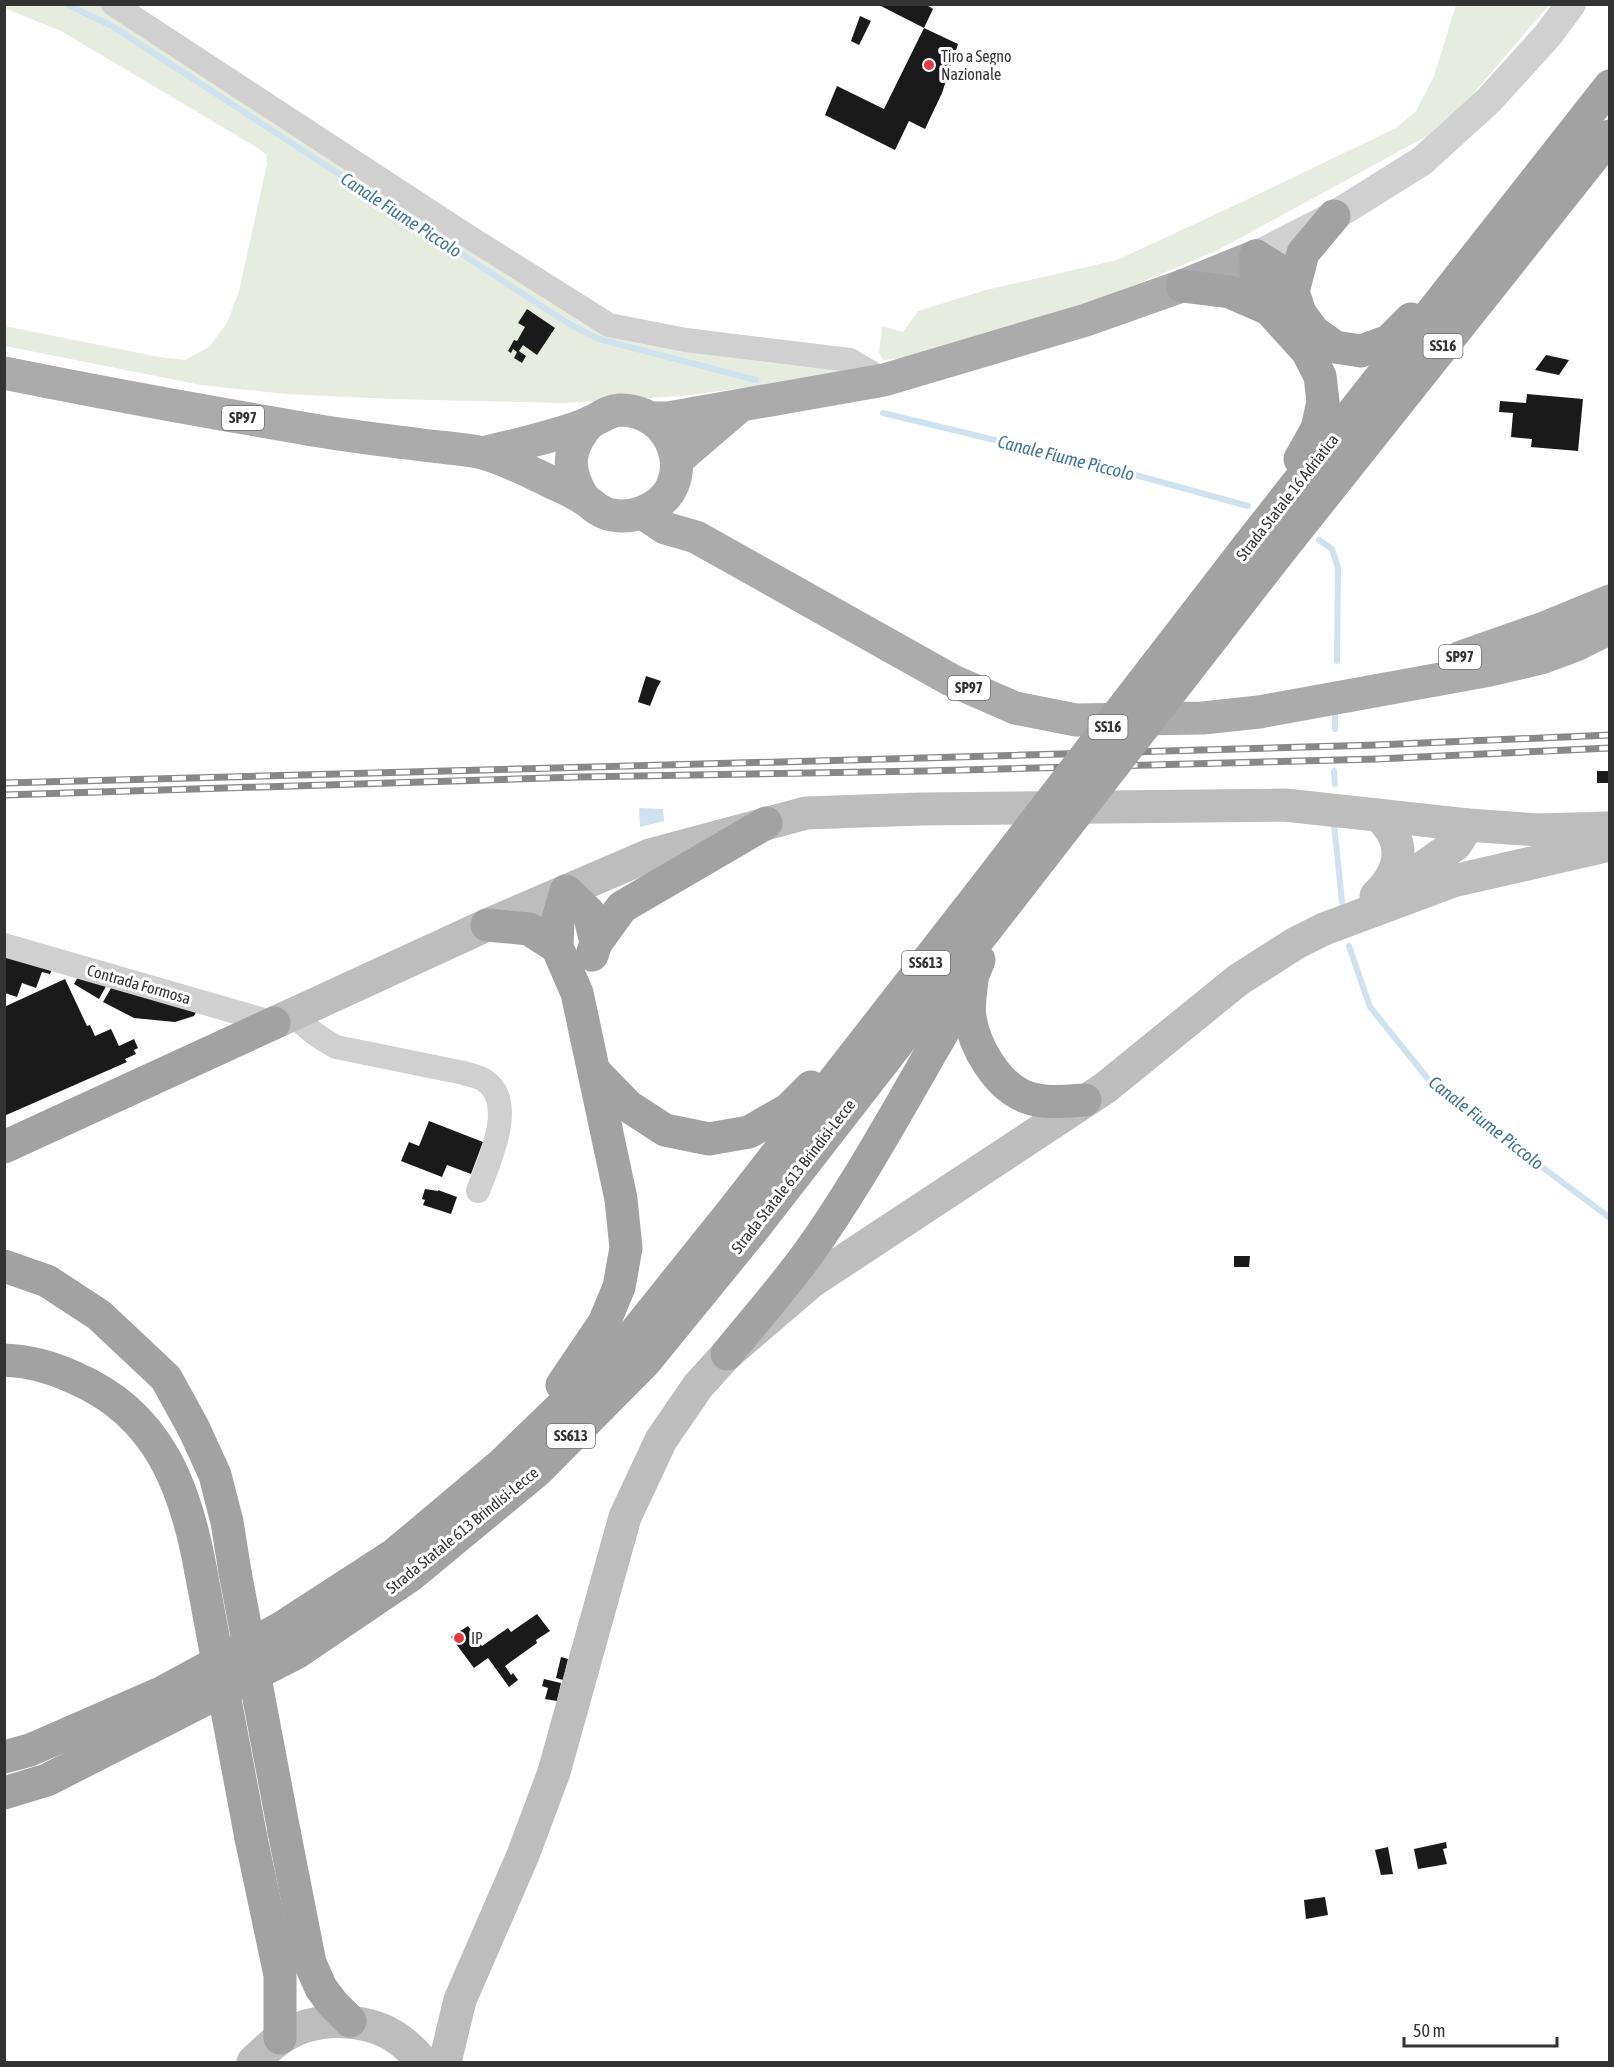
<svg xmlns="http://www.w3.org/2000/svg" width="1614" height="2067" font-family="'Asap Condensed',sans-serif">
<rect width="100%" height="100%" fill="#fff"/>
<g fill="#e6ecdf">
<polygon points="5,4 102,5 567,307 824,360 843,372 811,379 681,396 563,403 390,399 286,394 201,385 5,346 4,326 159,357 185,360 209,347 227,323 239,291 267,164 266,154 256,147 61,31 4,8"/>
<polygon points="1456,5 1549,5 1472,95 1427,136 1218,250 1107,297 905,362 897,359 883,360 879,353 882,326 903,332 918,311 986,290 1117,260 1244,201 1396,128 1416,111 1434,76"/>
</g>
<polygon fill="#cfe2ee" points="639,808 663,809 664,821 640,827"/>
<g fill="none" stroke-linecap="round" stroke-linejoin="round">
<g stroke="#cfe2ee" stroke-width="6">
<polyline points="66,4 112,26 569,324 599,339 756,380"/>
<polyline points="883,413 1110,468 1248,506"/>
<polyline points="1319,540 1332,549 1338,568 1337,661"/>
<polyline points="1335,729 1335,714"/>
<polyline points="1334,771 1335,784"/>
<polyline points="1334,824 1342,902"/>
<polyline points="1349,946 1370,1007 1433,1085 1610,1218"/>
</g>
</g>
<g fill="#1a1a1a">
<polygon points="877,4 925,4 933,9 924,28"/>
<polygon points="860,16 871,21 859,45 851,41"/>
<polygon points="924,28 958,44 942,93 925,129 909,121 895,150 825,115 837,86 884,109"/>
<polygon points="527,309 555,328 537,355 523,345 519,351 526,356 522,363 514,358 517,352 513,349 511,353 508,351 514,340 517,341 525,327 518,323"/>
<polygon points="1546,355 1569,360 1559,375 1535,370"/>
<polygon points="1527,394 1583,399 1578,451 1531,447 1532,439 1511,437 1513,413 1499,412 1500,401 1526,403"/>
<polygon points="646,676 661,681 657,688 650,706 638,702"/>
<rect x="1597" y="771" width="13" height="12"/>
<polygon points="5,952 53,966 50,974 42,972 36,988 22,983 17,997 5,993"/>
<polygon points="80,973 109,981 99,999 74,984"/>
<polygon points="65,979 87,1026 90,1025 95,1036 111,1029 119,1046 134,1039 138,1048 134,1050 136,1054 125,1059 127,1062 4,1116 4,1007"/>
<polygon points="114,983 199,1007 194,1016 175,1022 134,1018 103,1002"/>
<polygon points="429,1121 483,1142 471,1174 447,1165 442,1177 401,1161 409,1142 419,1146"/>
<polygon points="425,1189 438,1191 438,1190 457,1197 451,1214 423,1205 425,1200 422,1199"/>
<polygon points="1234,1256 1250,1256 1249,1267 1234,1267"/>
<polygon points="537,1614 550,1631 536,1640 537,1643 505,1666 511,1675 513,1673 518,1680 509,1687 488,1658 474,1668 451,1637 468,1626 482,1646 508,1628 511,1632"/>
<polygon points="561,1657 568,1659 563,1680 556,1678"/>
<polygon points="544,1679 561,1683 557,1701 545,1699 548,1688 542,1686"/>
<polygon points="1446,1842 1447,1848 1443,1849 1447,1864 1418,1869 1414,1849"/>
<polygon points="1388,1847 1393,1874 1381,1875 1375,1850"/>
<polygon points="1325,1897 1328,1915 1306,1919 1304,1900"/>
</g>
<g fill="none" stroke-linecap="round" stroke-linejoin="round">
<g stroke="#d0d0d0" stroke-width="24">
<polyline points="113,4 466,235 609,325 686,340 850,360 884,380"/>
<polyline points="4,945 274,1023"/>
<path d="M 293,1014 C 306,1028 319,1038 336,1047 L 464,1073 C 470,1075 477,1076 482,1079 C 519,1099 489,1162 478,1191"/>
</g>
<polyline stroke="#d0d0d0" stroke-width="30" points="1256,256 1334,216 1422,161 1489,100 1548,35 1571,4"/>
<g stroke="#bdbdbd" stroke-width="33">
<polyline points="1386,894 1456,844 1468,825"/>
<path d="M 1376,896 C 1403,870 1407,841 1378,815"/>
<polyline points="274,1023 487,925 650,855 806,813 920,809 1285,805 1468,825 1538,830 1610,828"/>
<path d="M 253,2062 C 262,2054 271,2044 281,2038 C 317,2014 374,2016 407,2046 C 413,2051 418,2057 423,2062"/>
<polyline points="445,2062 460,2000 523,1855 554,1772 625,1517 661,1440 698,1386 727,1354 811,1282 1105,1088 1238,980 1296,943 1324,929 1453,881 1610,845"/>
</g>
<g stroke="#ababab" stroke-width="33">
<path d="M 4,373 C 103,393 202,411 302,428 C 344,436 387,440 430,446 C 447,448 466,449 483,453 C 505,459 528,471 549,481 C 563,488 579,494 591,504 C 608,520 633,519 653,507 C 692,484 679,426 639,413 C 633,411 625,410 620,410 C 607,411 600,418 589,423 C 555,437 518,444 483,453"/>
<polyline points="652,418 668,418 884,380 1086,320 1182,286 1256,256"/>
<polyline points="677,460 740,406"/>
<path d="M 583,497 C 565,468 568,447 590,422"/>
<polyline points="643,513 665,528 696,537 951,680 1015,708 1076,720 1203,718 1259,712 1490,670 1541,658 1576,645 1610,628"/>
<polyline points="1461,657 1544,628 1610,601"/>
</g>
<g stroke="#a2a2a2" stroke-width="33">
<polyline points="1256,256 1256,284 1269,309 1307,351 1320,376 1323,402 1317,429 1300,459"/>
<polyline points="1256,256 1277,269 1293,292 1300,313 1314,332 1335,347 1361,351 1389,341 1411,319"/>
<polyline points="1182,286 1230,292 1269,309"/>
<polyline points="1293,292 1303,253 1334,216"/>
<polyline points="1248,546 1610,86"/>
<polyline points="1276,556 1610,136"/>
<polyline points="487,925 529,929 557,947"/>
<polyline points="592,955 596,943 622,907 766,823"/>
<path d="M 972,980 C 971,991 968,1005 970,1017 C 974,1046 997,1086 1026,1097 C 1044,1104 1066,1101 1085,1100"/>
<polyline points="594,1071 628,1106 665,1130 709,1139 749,1132 789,1109 811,1087"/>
<polyline points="4,1147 274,1023"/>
<polyline points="4,1266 47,1281 99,1315 166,1378 194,1429 215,1475 227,1522 235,1572"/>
<path d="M 727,1354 C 754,1321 782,1289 807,1255 C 849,1197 884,1134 920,1072 C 940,1036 964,999 979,960"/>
<path d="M 4,1360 C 30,1361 52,1367 75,1378 C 159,1414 186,1488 201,1572"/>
<polyline points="562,1385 604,1323 619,1287 626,1248 621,1199 577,993 557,947 558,919 566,891 589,913 596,943"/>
<polyline points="4,1757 30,1750 163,1692 281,1628 395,1554 501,1465 625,1345 734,1209 968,909"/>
<polyline points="4,1793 47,1780 296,1653 411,1575 538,1470 644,1363 755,1227 998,914"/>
<polyline points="284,1831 310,1963 321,1988 333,2004 350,2021"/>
<polyline points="251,1838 280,1975 280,2038"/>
</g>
<defs>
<g id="rail">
<polyline points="4,783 923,758 1376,745 1610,735"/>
<polyline points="4,795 579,777 925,771 1377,759 1610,748"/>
</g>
</defs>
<use href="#rail" stroke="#888" stroke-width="7"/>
<use href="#rail" stroke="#fff" stroke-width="4.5" stroke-dasharray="14" stroke-linecap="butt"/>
<g stroke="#a2a2a2" stroke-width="33">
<polyline points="968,909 1248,546"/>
<polyline points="998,914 1276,556"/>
<polyline points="201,1572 251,1838"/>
<polyline points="235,1572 284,1831"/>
</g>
</g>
<g fill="#e63946" stroke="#fff" stroke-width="2">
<circle cx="929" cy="65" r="6"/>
<circle cx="459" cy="1638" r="6"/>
</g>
<g text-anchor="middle" stroke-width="6" stroke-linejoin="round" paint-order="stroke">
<g fill="#fff" stroke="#707070" stroke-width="1.5">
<rect x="1423.5" y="334" width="39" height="24" rx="4.5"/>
<rect x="222" y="406" width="42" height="24" rx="4.5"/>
<rect x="1439" y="645" width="42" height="24" rx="4.5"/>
<rect x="948" y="676" width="42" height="24" rx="4.5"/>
<rect x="1088.5" y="715" width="39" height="24" rx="4.5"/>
<rect x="902" y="951" width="48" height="24" rx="4.5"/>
<rect x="547" y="1424" width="48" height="24" rx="4.5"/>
</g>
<g font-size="15" font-weight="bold" fill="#333">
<text x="1443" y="351">SS16</text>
<text x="243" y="423">SP97</text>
<text x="1460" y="662">SP97</text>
<text x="969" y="693">SP97</text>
<text x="1108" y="732">SS16</text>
<text x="926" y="968">SS613</text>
<text x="571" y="1441">SS613</text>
</g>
<g font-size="16" fill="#333" stroke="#fff" text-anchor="start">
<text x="941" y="62">Tiro a Segno<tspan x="941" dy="18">Nazionale</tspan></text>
<text x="471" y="1644">IP</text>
</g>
<g font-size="16" fill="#333" stroke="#fff">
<text transform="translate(1287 497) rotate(-52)" y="6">Strada Statale 16 Adriatica</text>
<text transform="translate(139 984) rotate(16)" y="6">Contrada Formosa</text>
<text transform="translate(793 1176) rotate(-52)" y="6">Strada Statale 613 Brindisi-Lecce</text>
<text transform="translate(462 1530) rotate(-39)" y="6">Strada Statale 613 Brindisi-Lecce</text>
</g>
<g font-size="18" font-style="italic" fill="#3f7597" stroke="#fff">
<text transform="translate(401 215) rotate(33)" y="6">Canale Fiume Piccolo</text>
<text transform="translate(1066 458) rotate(14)" y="6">Canale Fiume Piccolo</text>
<text transform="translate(1486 1123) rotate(38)" y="6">Canale Fiume Piccolo</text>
</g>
</g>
<rect width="1614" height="2067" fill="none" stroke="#333333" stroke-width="12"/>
<path d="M1404 2037v9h153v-9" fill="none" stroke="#333333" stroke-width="3"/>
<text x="1413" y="2037" font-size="18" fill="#333333" stroke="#ffffff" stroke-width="4.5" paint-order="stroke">50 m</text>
</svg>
